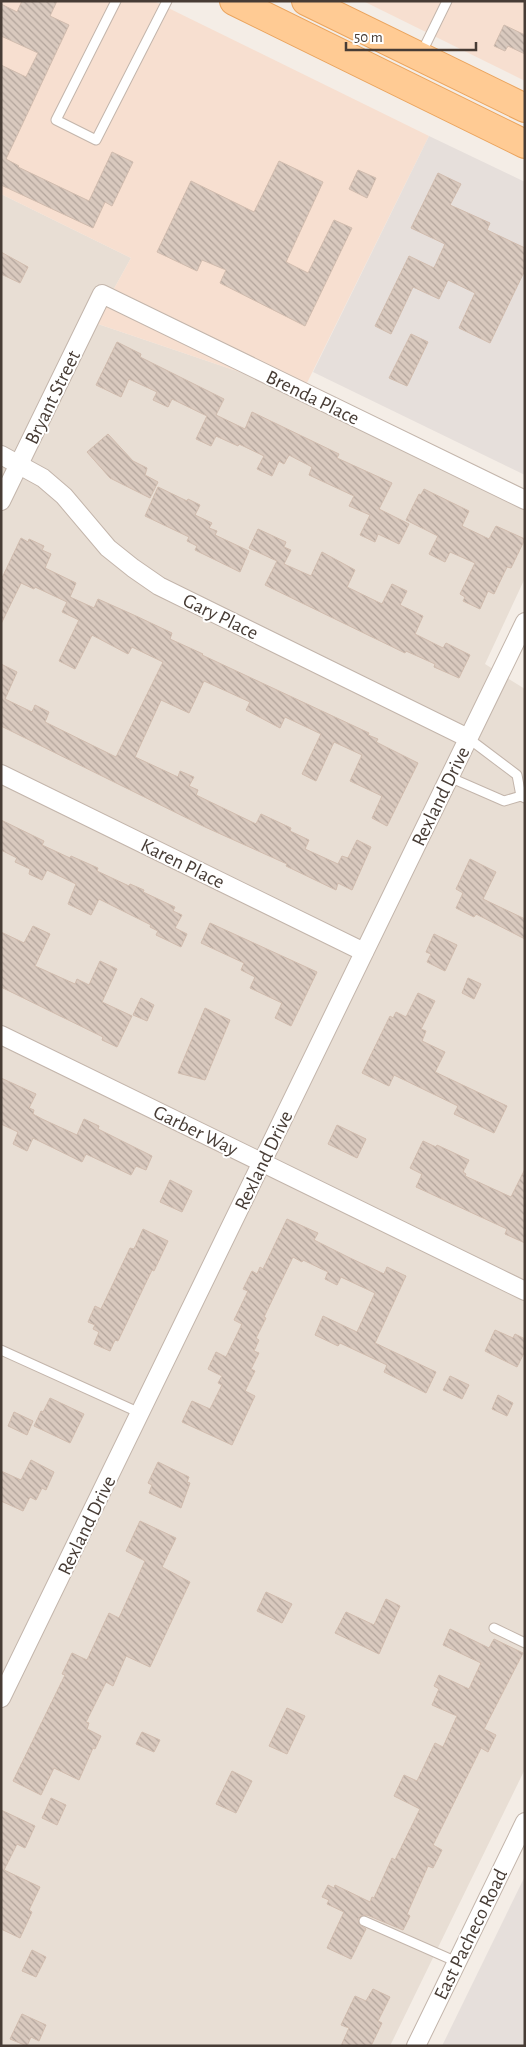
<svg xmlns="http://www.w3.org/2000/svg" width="526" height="2047" font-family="'Alegreya Sans',sans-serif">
<defs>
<pattern id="building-back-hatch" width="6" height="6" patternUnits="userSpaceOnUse" patternTransform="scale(1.25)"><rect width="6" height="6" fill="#d9c9be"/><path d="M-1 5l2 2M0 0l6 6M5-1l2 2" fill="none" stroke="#b2a49b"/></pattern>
</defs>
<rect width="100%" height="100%" fill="#f4ede6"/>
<polygon fill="#e8ded4" points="1,194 131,258 95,323 302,393 525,501 525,578 485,664 525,689 525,1769 390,2046 1,2046"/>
<g fill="#f7dfd0">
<polygon points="1,1 154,1 429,136 302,393 95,323 131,258 1,194"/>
<polygon points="363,1 525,1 525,81"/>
</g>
<g fill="#e6dfdb">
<polygon points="429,136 525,182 525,475 313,372"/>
<polygon points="525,1876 525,2046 442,2046"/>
</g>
<g fill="url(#building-back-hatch)" stroke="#d1bcae">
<polygon points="22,1 57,1 50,16 69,25 6,159 19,166 18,167 89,201 112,152 133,162 112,206 105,202 93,228 1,185 1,65 26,77 38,53 1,36 1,4 17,12"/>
<polygon points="504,25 525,35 525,54 508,46 505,51 494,46"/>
<polygon points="279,161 323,182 286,262 308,273 334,220 352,228 305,326 220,283 226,270 202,260 197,271 157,252 191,181 254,212"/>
<polygon points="358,170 376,178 367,198 349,189"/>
<polygon points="438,173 461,184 450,205 490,223 487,230 525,248 525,270 490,343 459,328 475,293 448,280 439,299 413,287 391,334 375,326 409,256 434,268 445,244 411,228"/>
<polygon points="1,252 28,267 20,283 1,274"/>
<polygon points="411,334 428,342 407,386 389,378"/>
<polygon points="117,342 141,354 140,357 224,399 216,415 245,429 252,412 339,454 337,458 392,483 379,509 409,524 399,544 378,534 375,542 360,535 370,515 349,506 354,496 309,475 312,467 289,455 284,464 279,461 272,476 257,469 264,456 239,444 238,446 216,436 211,446 196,439 207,416 172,399 168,407 153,400 157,392 129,379 121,397 96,385"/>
<polygon points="108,434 133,461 147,468 145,475 158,482 150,498 110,478 87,452"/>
<polygon points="158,487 187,501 188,499 200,505 195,515 212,523 209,528 217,531 215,535 249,551 240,572 195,550 197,546 187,541 189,537 145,516"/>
<polygon points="424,489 469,511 462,526 489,539 496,526 525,539 511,568 507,567 494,594 488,591 480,609 463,601 465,597 460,594 475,563 450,552 445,562 429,554 438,536 406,520 419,494 421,495"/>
<polygon points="258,529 286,542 284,547 291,550 284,564 311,576 322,552 355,570 347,587 382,604 392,584 407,591 400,605 423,616 415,634 443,648 446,643 470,655 459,678 434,667 435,664 406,651 405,653 265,585 277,561 249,548"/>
<polygon points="21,538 28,542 29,539 44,546 42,550 51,554 45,568 76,583 70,597 94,608 98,599 136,616 172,633 170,639 203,654 202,655 369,733 368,735 378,739 376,742 418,763 387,826 372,818 382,796 350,781 362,755 334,742 316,781 302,774 321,734 285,717 280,728 246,710 250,702 204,681 189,713 161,700 135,757 178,777 180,771 194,777 189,786 198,790 196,795 256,824 261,814 291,828 290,831 309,840 305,849 338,864 342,856 348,858 357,840 371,847 352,890 338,883 336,890 286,866 287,864 205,827 1,726 1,664 17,672 5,699 32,712 35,705 49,712 45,722 116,757 163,662 132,647 128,654 92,635 75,669 59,661 79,620 62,612 67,602 35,587 34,589 21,583 1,624 1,580"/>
<polygon points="1,820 44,841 42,845 70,858 71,856 98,868 97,871 129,886 130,884 144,890 143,892 175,907 173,911 182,915 175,928 187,934 181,947 156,935 158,931 150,927 151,925 99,899 91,915 68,904 76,884 47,870 42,880 29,874 30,869 15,862 17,858 1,850"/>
<polygon points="470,859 496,872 483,899 525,919 525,939 476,914 474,917 456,908 463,893 456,889"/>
<polygon points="210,923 317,972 291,1026 275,1018 282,1003 250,988 255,977 241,970 244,963 201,943"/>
<polygon points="33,926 50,934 35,966 75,984 77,979 89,985 100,961 117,969 102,1002 132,1016 117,1047 102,1040 103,1037 1,987 1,932 24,943"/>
<polygon points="434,934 457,945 445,971 427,962 431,954 426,952"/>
<polygon points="468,978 481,984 474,999 462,993"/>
<polygon points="418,993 435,1001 421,1029 426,1031 422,1041 445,1052 435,1072 507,1106 494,1133 454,1114 458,1106 394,1075 389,1086 362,1073 390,1016 393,1018 396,1012 406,1017"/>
<polygon points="141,998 154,1005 147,1021 133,1015"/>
<polygon points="205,1008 230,1020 205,1080 178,1073"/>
<polygon points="1,1078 36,1094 29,1108 34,1110 33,1114 42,1119 77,1135 84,1119 99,1126 98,1129 152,1156 146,1170 136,1166 131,1175 86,1154 82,1162 33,1138 27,1151 13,1144 18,1132 1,1124"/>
<polygon points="337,1125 366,1139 357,1158 328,1144"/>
<polygon points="423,1141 436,1147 437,1145 469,1160 463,1172 466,1174 465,1176 511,1197 525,1169 525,1243 505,1234 507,1229 416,1187 422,1174 410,1168"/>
<polygon points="170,1180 192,1191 182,1212 160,1202"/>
<polygon points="287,1219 318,1233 314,1240 350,1258 384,1274 387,1267 406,1276 375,1343 436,1372 426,1393 384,1372 387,1365 340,1343 338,1346 315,1335 323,1316 357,1332 375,1293 341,1277 337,1285 325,1279 328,1272 303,1260 302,1262 293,1257 264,1317 266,1318 256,1338 259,1340 254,1351 259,1353 251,1369 255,1371 245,1391 255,1396 232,1445 182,1422 192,1401 210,1409 222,1385 218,1383 222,1376 208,1369 216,1352 226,1357 242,1324 234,1320 248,1291 243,1289 252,1271 257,1274 260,1267 263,1269"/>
<polygon points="143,1229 168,1241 154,1271 152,1270 118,1341 115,1340 110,1351 94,1344 99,1332 93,1329 95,1325 88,1322 95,1306 101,1309 130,1248 134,1249"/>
<polygon points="495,1330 513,1338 515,1334 525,1339 525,1351 517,1367 485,1351"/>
<polygon points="450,1376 469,1385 462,1399 443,1390"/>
<polygon points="498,1395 513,1403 507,1416 492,1409"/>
<polygon points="50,1398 84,1414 70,1443 34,1426 41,1411 43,1412"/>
<polygon points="14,1412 33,1421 27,1435 8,1426"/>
<polygon points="31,1460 54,1472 46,1490 42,1488 36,1500 30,1497 23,1511 1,1501 1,1471 21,1480"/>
<polygon points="158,1462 189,1477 187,1482 190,1483 181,1508 149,1493 152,1485 148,1483"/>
<polygon points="140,1521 176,1538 162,1567 190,1582 150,1667 126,1656 113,1686 106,1682 86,1722 89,1723 87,1729 101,1736 95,1749 93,1748 79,1780 54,1768 41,1795 13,1781 65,1675 62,1674 72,1653 87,1660 109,1613 119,1618 145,1561 126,1551"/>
<polygon points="266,1592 292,1604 282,1623 257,1611"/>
<polygon points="386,1599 400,1606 379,1654 335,1633 346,1612 374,1625"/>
<polygon points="450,1629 489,1648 494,1639 523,1653 484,1729 496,1735 488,1752 481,1748 433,1845 442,1850 433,1868 428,1866 407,1914 410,1916 403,1930 367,1915 361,1916 358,1919 359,1924 366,1929 351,1959 327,1948 344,1912 327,1904 329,1900 322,1897 328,1885 334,1888 335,1885 370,1902 372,1897 374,1898 392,1858 395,1860 420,1809 394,1796 404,1775 417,1781 435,1743 443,1747 457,1716 432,1705 439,1689 434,1686 439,1675 469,1689 481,1663 443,1645"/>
<polygon points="287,1708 305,1716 287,1754 269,1746"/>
<polygon points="142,1732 160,1740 154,1752 136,1744"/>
<polygon points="232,1771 252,1781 236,1813 216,1804"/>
<polygon points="51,1798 66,1805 57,1825 42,1818"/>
<polygon points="1,1810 35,1826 25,1848 17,1844 4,1870 40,1887 29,1910 32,1912 20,1938 1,1929"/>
<polygon points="32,1950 46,1957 36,1977 22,1971"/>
<polygon points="373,1989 390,1997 378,2021 382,2023 371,2046 341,2046 349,2028 341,2025 355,1996 366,2001"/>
<polygon points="22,2014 46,2025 39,2041 31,2037 27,2046 10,2039"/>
</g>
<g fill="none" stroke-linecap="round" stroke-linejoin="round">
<defs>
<g id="service">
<polyline points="116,1 56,120 96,140 167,1"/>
<polyline points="421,54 447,1"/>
<polyline points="468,738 517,775 521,796"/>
<polyline points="449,777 504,801 521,796 525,798"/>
<polyline points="1,1350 140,1413"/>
<polyline points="494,1628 525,1643"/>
<polyline points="364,1921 457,1962"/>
</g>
<g id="minor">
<polyline points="1,455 43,478 64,496 108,548 133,568 159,586 468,738"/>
<polyline points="1,501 102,294 525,500"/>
<polyline points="1,774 364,952"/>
<polyline points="1,1035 525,1291"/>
<polyline points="1,1698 525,622"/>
<polyline points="416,2046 525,1822"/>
</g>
<g id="primary">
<polyline points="234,1 525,144"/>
<polyline points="306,1 525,108"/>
</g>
</defs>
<use href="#service" stroke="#c3b5ab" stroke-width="11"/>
<use href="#minor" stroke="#c3b5ab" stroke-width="20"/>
<use href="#primary" stroke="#eaa45e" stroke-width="30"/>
<use href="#service" stroke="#fff" stroke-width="9"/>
<use href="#minor" stroke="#fff" stroke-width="18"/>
<use href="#primary" stroke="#ffcb94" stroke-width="28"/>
</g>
<g text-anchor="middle" stroke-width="4" stroke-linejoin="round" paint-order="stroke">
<g font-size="20" fill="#473c35" stroke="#fff">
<text transform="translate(52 397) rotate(-64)" y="7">Bryant Street</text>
<text transform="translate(313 397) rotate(26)" y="7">Brenda Place</text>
<text transform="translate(221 616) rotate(26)" y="7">Gary Place</text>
<text transform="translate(440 796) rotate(-64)" y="7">Rexland Drive</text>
<text transform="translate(183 863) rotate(26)" y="7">Karen Place</text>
<text transform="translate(196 1130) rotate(26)" y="7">Garber Way</text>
<text transform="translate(263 1160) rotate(-64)" y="7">Rexland Drive</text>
<text transform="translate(86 1525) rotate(-64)" y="7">Rexland Drive</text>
<text transform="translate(470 1934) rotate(-64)" y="7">East Pacheco Road</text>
</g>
</g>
<rect width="526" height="2047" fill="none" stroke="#473c35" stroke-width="5"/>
<path d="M346 42v8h130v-8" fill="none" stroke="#473c35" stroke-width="2.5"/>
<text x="354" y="42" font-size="15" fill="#473c35" stroke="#ffffff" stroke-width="4" paint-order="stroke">50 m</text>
</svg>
